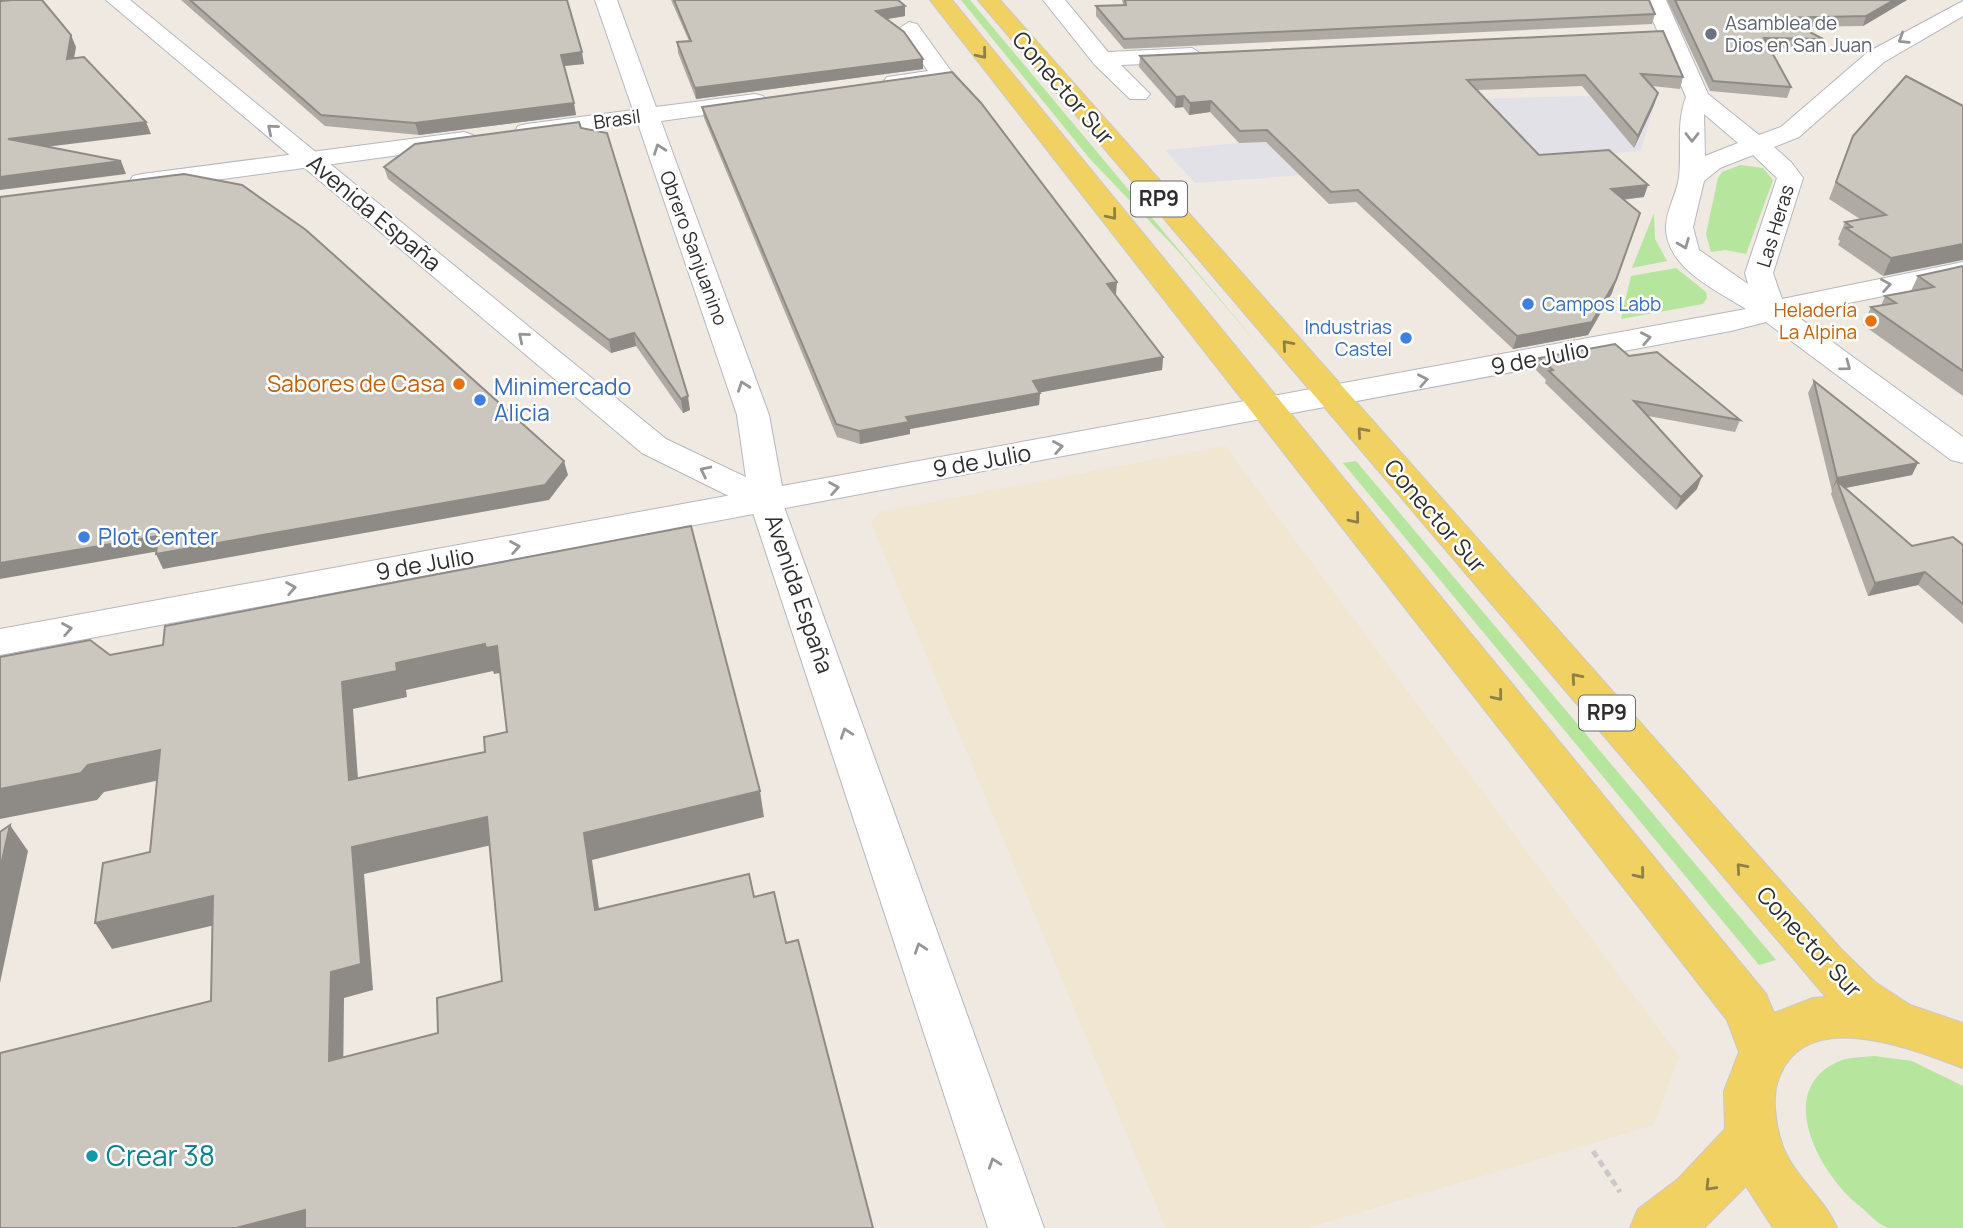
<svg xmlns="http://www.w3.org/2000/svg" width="1963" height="1228" font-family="Manrope,sans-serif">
<rect width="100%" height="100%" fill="#efe9e1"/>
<polygon fill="#e3e1e8" points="1657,94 1641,151 1195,183 1165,150 1238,143 1472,99"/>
<polygon fill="#f0e6d1" points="1225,446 1679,1056 1654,1125 1307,1228 1166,1228 871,523 880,512"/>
<g fill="#b6e59e">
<polygon points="961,0 970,0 1260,347 1179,252 1090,159"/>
<polygon points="1740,165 1763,168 1773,180 1746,254 1726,250 1711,252 1706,234 1718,178 1722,172"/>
<polygon points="1654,213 1655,239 1667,261 1632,268"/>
<polygon points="1676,268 1706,292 1707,298 1703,304 1621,319 1631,276"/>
<polygon points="1356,461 1776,960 1759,965 1343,463"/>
<path d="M 1874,1056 L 1912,1061 L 1963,1086 L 1963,1228 C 1944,1228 1905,1228 1888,1228 C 1879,1225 1869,1214 1862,1208 C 1821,1177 1770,1088 1842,1060 C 1852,1057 1865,1057 1874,1056 Z"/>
</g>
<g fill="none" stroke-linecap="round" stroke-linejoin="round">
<defs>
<g id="minor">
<path d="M 595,0 L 617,0 L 656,107 L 755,94 L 763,96 L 767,101 L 763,106 L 755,108 L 661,121 L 769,415 L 782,486 L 1746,309 C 1716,290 1668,269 1666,229 C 1665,212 1677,194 1679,177 C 1682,149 1676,123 1686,97 L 1644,0 L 1666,0 L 1708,94 L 1759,135 L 1781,127 L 1868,52 L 1963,1 L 1963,16 L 1884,62 L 1799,137 L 1774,147 L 1791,162 L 1803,178 L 1773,273 L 1782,299 L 1963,262 L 1963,280 L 1794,314 L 1963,437 L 1963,463 L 1951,460 L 1766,322 L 1731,331 L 0,655 L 0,629 L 748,492 L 737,415 L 638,124 L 527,138 L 518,136 L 515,131 L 518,126 L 527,124 L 633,110 ZM 1704,114 L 1738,143 L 1705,156 ZM 1753,155 L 1777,178 L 1745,273 L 1748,284 L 1699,250 L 1693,227 L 1704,181 L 1720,168 Z"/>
<polygon points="1043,0 1065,0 1108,52 1192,48 1203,55 1192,62 1121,65 1150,94 1146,99 1130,99 1094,64"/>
<polygon points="909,22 917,24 951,71 955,76 951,81 895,89 887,87 883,82 887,77 928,71 898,29"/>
<polygon points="464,132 473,135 477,140 473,145 142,190 133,188 129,182 133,176 142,174"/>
</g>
<polygon id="secondary" points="106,0 130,0 666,439 779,493 1044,1228 988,1228 751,507 642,453"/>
<path id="primary" d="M 930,0 L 952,0 L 1766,994 L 1774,1013 L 1813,998 L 1826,997 L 978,0 L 1000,0 L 1841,949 L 1875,982 L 1910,1005 L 1963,1023 L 1963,1068 C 1914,1050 1809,1006 1780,1075 C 1771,1095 1775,1123 1782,1144 C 1793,1176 1824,1197 1837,1228 L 1773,1228 L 1746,1186 L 1704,1228 L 1630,1228 L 1638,1209 L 1678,1179 L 1725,1129 L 1724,1091 L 1739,1052 L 1727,1020 Z"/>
</defs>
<use href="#minor" stroke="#b4b7c1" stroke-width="2"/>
<use href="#secondary" stroke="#b4b7c1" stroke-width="2"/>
<use href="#primary" stroke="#c9c9c9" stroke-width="2"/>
<polyline stroke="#c9c9c9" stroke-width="5" stroke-dasharray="7 4.5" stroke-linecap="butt" points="1593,1151 1620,1192"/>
<use href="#minor" fill="#fff" fill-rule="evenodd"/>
<use href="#secondary" fill="#fff" fill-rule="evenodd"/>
<use href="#primary" fill="#f2d163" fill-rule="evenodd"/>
</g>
<g fill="#afaba4">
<polygon points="181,0 567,0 584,64 564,66 576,115 419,135 325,126"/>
<polygon points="671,0 898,0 905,16 887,19 923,59 923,69 696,99 678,53 677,42 689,41"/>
<polygon points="1122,0 1649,0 1655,14 1652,24 1124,49 1096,16 1096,6 1123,5"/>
<polygon points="1667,0 1907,0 1863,26 1801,27 1823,39 1819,49 1770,48 1791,87 1787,98 1710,91"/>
<polygon points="1663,31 1683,77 1680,89 1652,86 1658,93 1654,105 1634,148 1582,86 1478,90 1539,155 1644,197 1623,200 1612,293 1588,335 1513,349 1356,202 1329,204 1266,142 1239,143 1210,112 1189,115 1183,107 1175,108 1139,67 1140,56"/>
<polygon points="1963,106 1883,276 1838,245 1840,241 1838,239 1845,222 1860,219 1829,199 1853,136"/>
<polygon points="702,107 1116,294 1115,295 1163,357 1162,370 1040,392 1039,405 910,429 910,434 860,444 837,437 704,118"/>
<polygon points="581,128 690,410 683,413 636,346 611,353 388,179 384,167"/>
<polygon points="1963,266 1963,396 1863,325 1871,307 1881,306 1885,296 1911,291 1918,276"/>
<polygon points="1629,356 1740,420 1735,432 1648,416 1697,489 1676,510 1545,383 1546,380 1536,370 1539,358"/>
<polygon points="1814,381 1912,475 1845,488 1912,546 1963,545 1963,624 1918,585 1868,596 1831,494 1832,491 1808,393"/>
</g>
<g fill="#8e8b86">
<polygon points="1894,0 1907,0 1863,26 1866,16"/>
<polygon points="905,6 905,16 876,21 876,11"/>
<polygon points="71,35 76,47 72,71 67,59"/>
<polygon points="582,52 584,64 563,66 561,55"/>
<polygon points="923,59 923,69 696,99 695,88"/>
<polygon points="1658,93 1654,105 1634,148 1638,136"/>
<polygon points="1184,96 1183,107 1175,108 1176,97"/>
<polygon points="1211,101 1210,112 1189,115 1190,103"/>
<polygon points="574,103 576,115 419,135 415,123"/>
<polygon points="146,122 151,134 13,151 8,139"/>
<polygon points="121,161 126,174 0,190 0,177"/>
<polygon points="1648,185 1644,197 1607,201 1611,189"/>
<polygon points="1640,213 1612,293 1588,335 1513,349 1517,336"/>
<polygon points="1963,244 1963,260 1883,276 1891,258"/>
<polygon points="1117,282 1116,294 1106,296 1107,284"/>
<polygon points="634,333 636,346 611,353 609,340"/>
<polygon points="1163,357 1162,370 1032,394 1033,381"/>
<polygon points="1040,393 1039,405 910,429 910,434 860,444 859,431 906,417"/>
<polygon points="688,396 690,410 683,413 681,399"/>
<polygon points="564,461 568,475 549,500 163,569 156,554"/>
<polygon points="1918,463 1912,475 1840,489 1837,481 1831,491 1837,478"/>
<polygon points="1702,476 1697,489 1676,510 1681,497"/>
<polygon points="158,536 165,550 0,579 0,563"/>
<polygon points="1925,572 1918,585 1868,596 1875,583"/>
<polygon points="485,644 497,646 505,672 494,674 493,671 406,690 407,697 353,709 360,807 349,780 342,682 396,663"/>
<polygon points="160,750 174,777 104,792 97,800 0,819 0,789 88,765"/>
<polygon points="760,791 764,817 592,860 603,936 595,910 584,833"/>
<polygon points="487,817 496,844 364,874 373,990 344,998 343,1086 329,1061 331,972 352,847"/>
<polygon points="10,825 28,851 0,983 0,869"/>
<polygon points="213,896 228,922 112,949 95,923"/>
<polygon points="305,1210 317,1228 236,1228"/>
</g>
<g fill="#cbc7bf" stroke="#8e8b86" stroke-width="2" fill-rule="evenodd">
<polygon points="12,0 42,0 71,35 67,59 84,57 146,122 8,139 121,161 0,177 0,1"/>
<polygon points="190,0 567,0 582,52 561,55 574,103 415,123 321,115"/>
<polygon points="674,0 898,0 905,6 876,11 904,32 923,59 695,88 677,42 691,41"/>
<polygon points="1125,0 1649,0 1655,14 1124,39 1096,6 1126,5"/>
<polygon points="1675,0 1894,0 1866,16 1783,18 1823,39 1764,38 1791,87 1713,81"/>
<polygon points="1663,31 1683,77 1641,74 1658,93 1638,136 1585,75 1467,80 1539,155 1609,150 1648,185 1611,189 1640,213 1616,280 1592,322 1517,336 1358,190 1331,192 1267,130 1240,131 1211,101 1190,103 1184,96 1176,97 1140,56"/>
<polygon points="952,72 981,103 1117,282 1107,284 1163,357 1033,381 1040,393 906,417 909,422 859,431 836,424 702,107"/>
<polygon points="1906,76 1963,106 1963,244 1891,258 1846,228 1852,227 1845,222 1886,215 1836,182 1853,136"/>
<polygon points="579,122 581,128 607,133 688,396 681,399 634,333 609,340 384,167 415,144"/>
<polygon points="184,174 242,185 306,230 564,461 545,485 156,554 158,536 0,563 0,197"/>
<polygon points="1963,266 1963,371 1871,307 1896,303 1885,296 1934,287 1918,276"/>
<polygon points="1615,344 1629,356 1657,352 1740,420 1634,401 1702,476 1681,497 1549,371 1553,370 1539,358"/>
<polygon points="1814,381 1918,463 1837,478"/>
<polygon points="1837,481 1912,546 1953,537 1963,545 1963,604 1925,572 1875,583"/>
<path d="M 691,526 L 760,791 L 584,833 L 595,910 L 749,874 L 754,897 L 774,892 L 786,943 L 798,940 L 873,1228 L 305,1228 L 305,1210 L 236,1228 L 0,1228 L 0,1053 L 211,1001 L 213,896 L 95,923 L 103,863 L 150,852 L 160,750 L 88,765 L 81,773 L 0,789 L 0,657 L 90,640 L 110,655 L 163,645 L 165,626 ZM 485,644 L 486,648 L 497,646 L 507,732 L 484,737 L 485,752 L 349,780 L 342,682 L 397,671 L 396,663 ZM 487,817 L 502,981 L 437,998 L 438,1033 L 329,1061 L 331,972 L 361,964 L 352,847 Z"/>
<polygon points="10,825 0,869 0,832"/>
</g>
<defs><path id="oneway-chevron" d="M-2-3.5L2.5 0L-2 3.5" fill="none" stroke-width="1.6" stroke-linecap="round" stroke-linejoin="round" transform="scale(1.75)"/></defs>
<g stroke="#969696">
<use href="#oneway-chevron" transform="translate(1903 39) rotate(148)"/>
<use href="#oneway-chevron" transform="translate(272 129) rotate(-140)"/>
<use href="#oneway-chevron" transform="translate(1692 137) rotate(90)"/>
<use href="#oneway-chevron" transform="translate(659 149) rotate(-110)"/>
<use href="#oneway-chevron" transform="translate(1684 244) rotate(68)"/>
<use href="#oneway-chevron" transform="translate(1886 285) rotate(-10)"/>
<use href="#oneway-chevron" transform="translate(523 337) rotate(-140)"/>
<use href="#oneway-chevron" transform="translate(1646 338) rotate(-11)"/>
<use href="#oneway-chevron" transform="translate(1846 366) rotate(37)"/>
<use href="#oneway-chevron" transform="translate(1423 380) rotate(-11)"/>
<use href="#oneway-chevron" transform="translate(743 386) rotate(-110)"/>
<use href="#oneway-chevron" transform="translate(1058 447) rotate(-10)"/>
<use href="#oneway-chevron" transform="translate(705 471) rotate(-154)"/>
<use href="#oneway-chevron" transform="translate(834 488) rotate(-10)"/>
<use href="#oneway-chevron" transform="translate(515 547) rotate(-10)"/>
<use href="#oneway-chevron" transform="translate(291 588) rotate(-10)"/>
<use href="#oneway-chevron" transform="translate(67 629) rotate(-10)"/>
<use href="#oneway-chevron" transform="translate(846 733) rotate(-109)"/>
<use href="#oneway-chevron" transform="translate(920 948) rotate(-109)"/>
<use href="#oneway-chevron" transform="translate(994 1163) rotate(-109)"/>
</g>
<g stroke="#908048">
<use href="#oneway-chevron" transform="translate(982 54) rotate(51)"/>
<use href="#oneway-chevron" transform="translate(1112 215) rotate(51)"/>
<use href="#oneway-chevron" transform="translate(1287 345) rotate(-131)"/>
<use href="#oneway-chevron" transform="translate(1362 432) rotate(-131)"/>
<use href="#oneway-chevron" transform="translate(1355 519) rotate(51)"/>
<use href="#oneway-chevron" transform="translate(1576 678) rotate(-131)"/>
<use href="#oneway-chevron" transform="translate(1498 696) rotate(51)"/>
<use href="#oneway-chevron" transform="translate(1741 868) rotate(-131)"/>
<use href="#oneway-chevron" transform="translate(1640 874) rotate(51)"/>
<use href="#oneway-chevron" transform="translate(1710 1186) rotate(134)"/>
</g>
<circle fill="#6b7280" stroke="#fff" stroke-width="2.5" cx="1711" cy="34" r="7"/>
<g fill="#3f7fe0" stroke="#fff" stroke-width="2.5">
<circle cx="1528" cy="304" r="7"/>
<circle cx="1406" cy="338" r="7"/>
<circle cx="480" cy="400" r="7"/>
<circle cx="84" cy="537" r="7"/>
</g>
<g fill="#e8710a" stroke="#fff" stroke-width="2.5">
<circle cx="1871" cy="321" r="7"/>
<circle cx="459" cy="384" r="7"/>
</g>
<circle fill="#0f9aa8" stroke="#fff" stroke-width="2.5" cx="92" cy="1156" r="7"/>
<g text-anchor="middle" stroke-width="5" stroke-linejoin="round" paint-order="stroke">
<g font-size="19" fill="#5b616d" stroke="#fff" text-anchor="start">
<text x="1725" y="30">Asamblea de<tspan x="1725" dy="22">Dios en San Juan</tspan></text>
</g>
<g font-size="19" fill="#2e2e2e" stroke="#fff">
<text transform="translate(617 119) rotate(-8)" y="7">Brasil</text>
<text transform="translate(1775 226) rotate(-73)" y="7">Las Heras</text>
<text transform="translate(694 248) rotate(70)" y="7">Obrero Sanjuanino</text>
</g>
<g font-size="19" fill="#366cbe" stroke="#fff" text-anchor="start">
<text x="1542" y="311">Campos Labb</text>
<text x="1392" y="334" text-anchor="end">Industrias<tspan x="1392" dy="22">Castel</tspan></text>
</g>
<g font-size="19" fill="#c56008" stroke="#fff" text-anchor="end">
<text x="1857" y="317">Heladería<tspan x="1857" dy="22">La Alpina</tspan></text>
</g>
<g fill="#fff" stroke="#6d6d6d" stroke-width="2">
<rect x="1131" y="181.5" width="56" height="35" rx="5"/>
<rect x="1579" y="695.5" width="56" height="35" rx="5"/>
</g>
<g font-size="21" font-weight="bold" fill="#2e2e2e">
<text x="1159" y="206">RP9</text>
<text x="1607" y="720">RP9</text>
</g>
<g font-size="23" fill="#2e2e2e" stroke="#fff">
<text transform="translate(1063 88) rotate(49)" y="8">Conector Sur</text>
<text transform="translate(374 213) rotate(40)" y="8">Avenida España</text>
<text transform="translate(1540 358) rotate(-11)" y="8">9 de Julio</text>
<text transform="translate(982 461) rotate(-10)" y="8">9 de Julio</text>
<text transform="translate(1435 516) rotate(49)" y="8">Conector Sur</text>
<text transform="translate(425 564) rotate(-10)" y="8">9 de Julio</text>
<text transform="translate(799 594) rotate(71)" y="8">Avenida España</text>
<text transform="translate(1809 942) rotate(47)" y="8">Conector Sur</text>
</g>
<g font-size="23" fill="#c56008" stroke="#fff" text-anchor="end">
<text x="445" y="392">Sabores de Casa</text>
</g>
<g font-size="23" fill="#366cbe" stroke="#fff" text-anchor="start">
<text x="494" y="395">Minimercado<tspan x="494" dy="26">Alicia</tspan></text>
<text x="98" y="545">Plot Center</text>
</g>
<g font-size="28" fill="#0d838f" stroke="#fff" text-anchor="start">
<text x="106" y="1166">Crear 38</text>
</g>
</g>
</svg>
